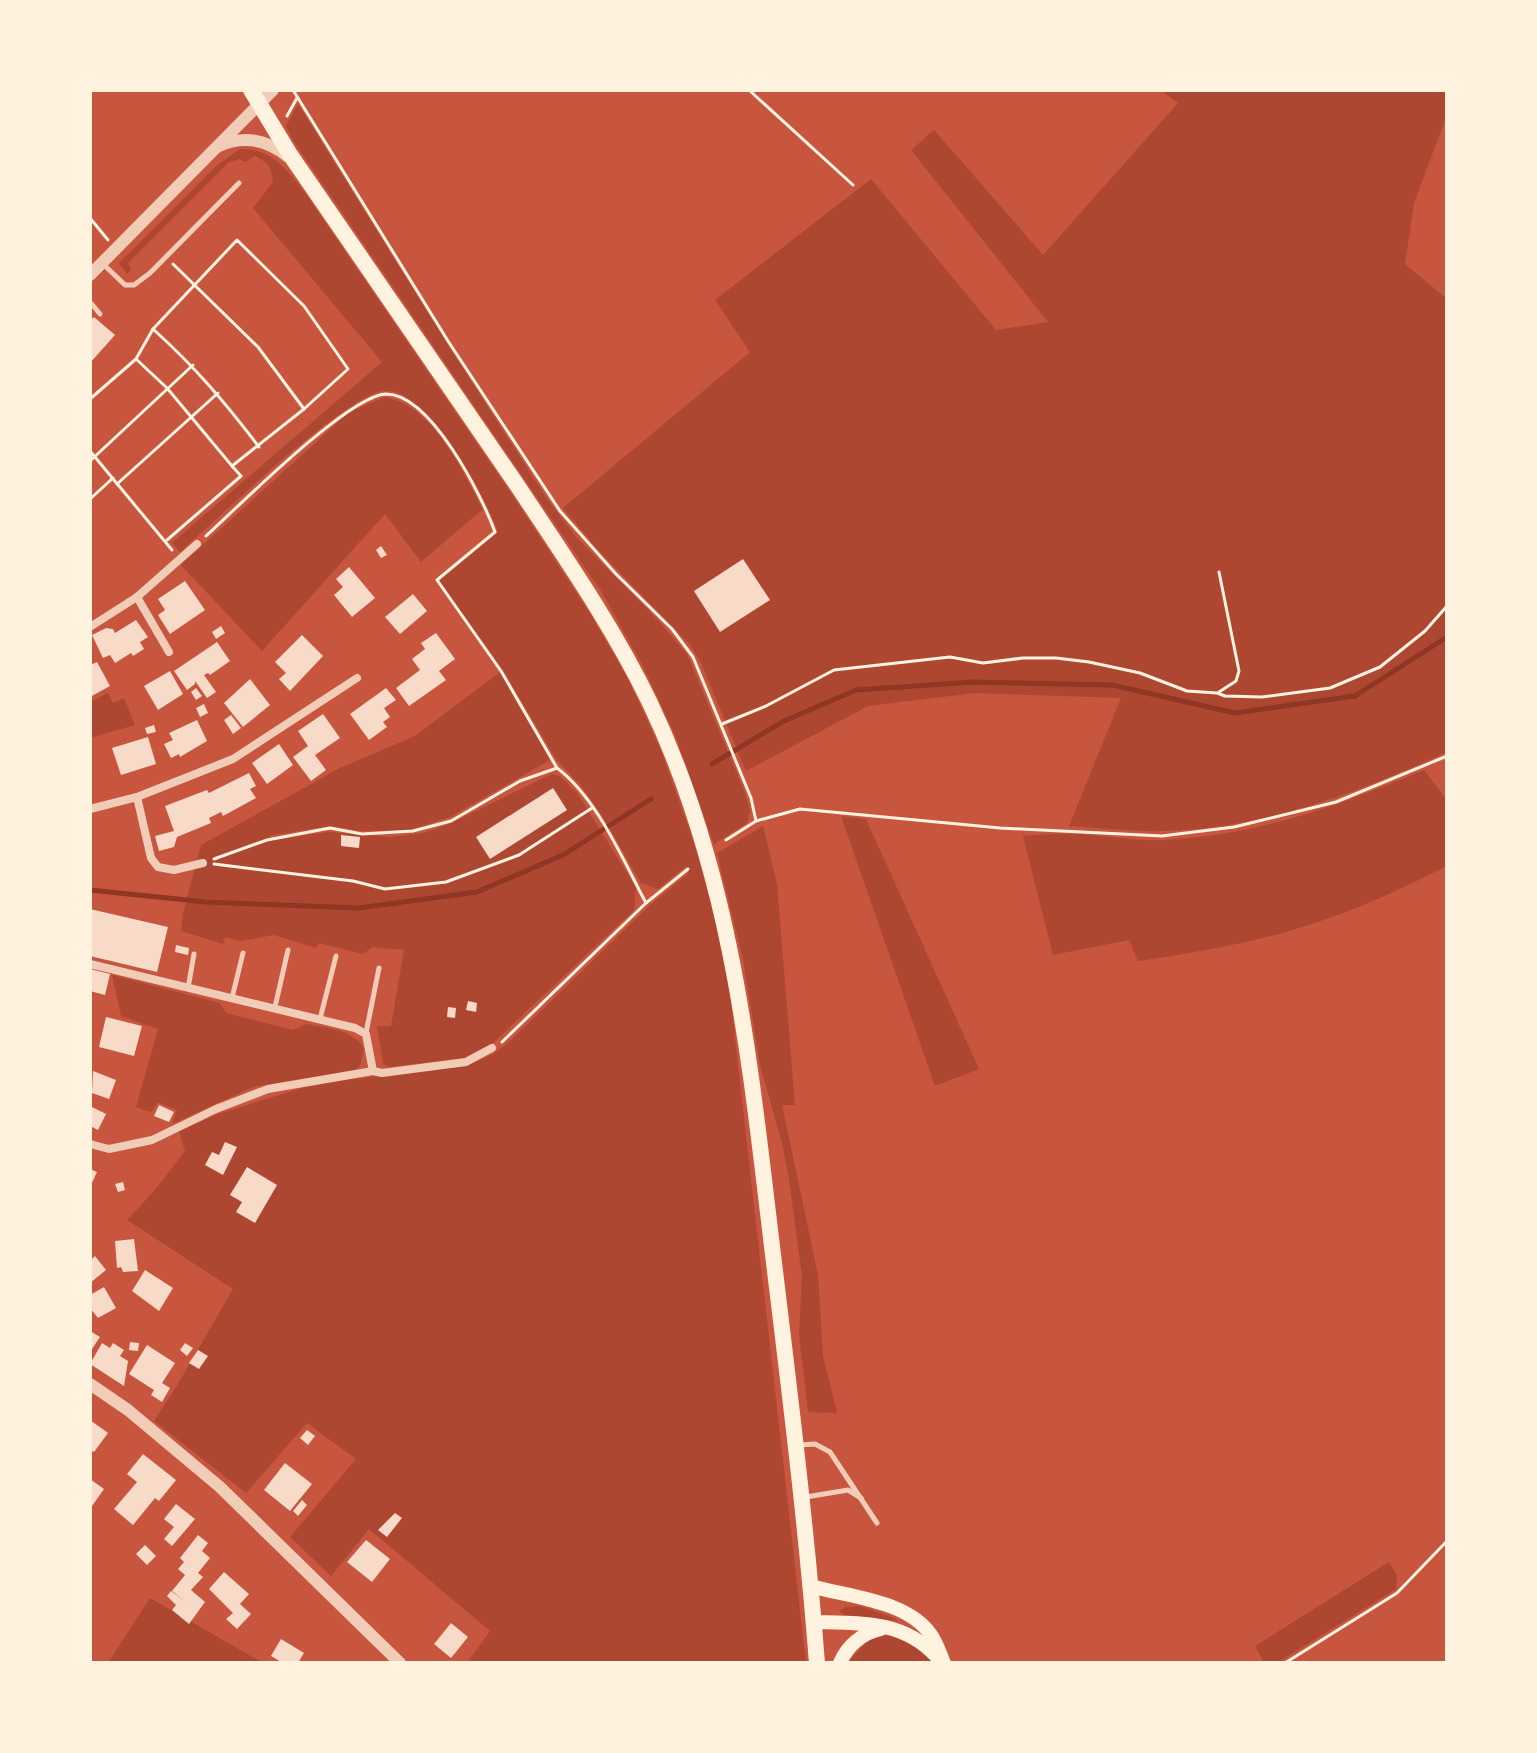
<svg xmlns="http://www.w3.org/2000/svg" width="1537" height="1753" font-family="'Exo 2',sans-serif">
<rect width="100%" height="100%" fill="#c8553d"/>
<g fill="#ae4732">
<path d="M 1160,90 L 1447,90 L 1447,115 L 1414,203 L 1405,264 L 1447,299 L 1447,752 C 1360,792 1264,828 1167,831 C 1134,832 1101,828 1069,826 L 1121,698 L 975,693 L 868,706 L 746,771 L 701,663 L 691,646 L 599,551 L 563,508 L 750,352 L 715,300 L 871,179 L 996,330 L 1048,322 L 911,150 L 934,130 L 1043,255 L 1178,103 Z"/>
<polygon points="298,104 448,345 547,499 576,537 656,618 687,654 744,790 750,810 747,823 714,844 675,735 643,666 601,591 294,142 286,126"/>
<path d="M 240,149 C 271,148 288,170 305,193 L 515,499 L 592,617 L 628,679 L 661,750 L 693,840 L 718,928 L 729,985 L 806,1663 L 467,1663 L 490,1631 L 369,1529 L 331,1576 L 290,1537 L 356,1459 L 307,1423 L 246,1493 L 154,1421 L 178,1384 L 233,1289 L 127,1220 L 155,1190 L 185,1151 L 179,1132 L 215,1115 L 305,1087 L 353,1079 L 466,1066 L 493,1054 L 508,1043 L 649,906 L 689,873 L 686,866 L 658,889 L 641,883 L 603,817 L 582,787 L 556,759 L 502,669 L 439,580 L 498,532 C 486,498 429,387 384,391 C 345,395 216,520 180,552 L 172,543 L 382,362 L 253,208 L 273,182 C 272,168 268,162 255,156 L 245,162 L 240,159 L 229,162 L 128,263 L 131,270 L 127,274 L 119,263 L 216,166 Z"/>
<path d="M 385,397 C 435,407 460,468 483,509 L 421,562 L 385,514 L 262,651 L 181,565 L 349,412 Z"/>
<polygon points="500,672 550,760 450,817 410,830 361,831 330,826 269,836 272,840 329,832 391,837 423,833 447,825 552,774 560,776 577,793 636,887 634,910 494,1042 464,1058 390,1067 383,1064 377,1026 391,1026 404,950 373,947 363,954 319,943 316,948 274,935 241,941 225,937 223,944 181,931 183,913 201,845 340,768 415,736"/>
<polygon points="108,693 113,703 124,698 135,725 90,738 90,702"/>
<path d="M 1424,770 L 1447,800 L 1447,866 C 1403,888 1359,909 1312,924 C 1255,943 1197,952 1138,961 L 1129,940 L 1053,955 L 1023,836 C 1039,835 1056,833 1072,834 C 1103,834 1134,842 1164,840 C 1259,835 1338,806 1424,770 Z"/>
<polygon points="841,816 866,819 979,1069 935,1086"/>
<polygon points="763,826 777,884 795,1105 782,1105 818,1275 823,1356 837,1413 808,1412 799,1334 802,1277 789,1179 782,1143 760,1065 743,959 717,853"/>
<path d="M 112,975 L 220,1003 L 226,1013 L 293,1030 L 306,1024 C 325,1028 354,1029 364,1049 L 361,1063 L 356,1070 L 253,1087 L 172,1124 L 177,1110 L 158,1102 L 151,1112 L 136,1107 L 158,1029 L 121,1016 Z"/>
<polygon points="1389,1562 1397,1576 1396,1589 1277,1663 1264,1663 1255,1646"/>
<polygon points="150,1598 263,1663 108,1663"/>
<polygon points="860,1606 894,1618 898,1621 845,1615 839,1611 845,1607"/>
<path d="M 879,1635 C 903,1635 920,1645 935,1663 L 848,1663 L 867,1641 Z"/>
</g>
<g fill="none" stroke-linecap="round" stroke-linejoin="round">
<g stroke="#8f3625" stroke-width="5">
<polyline points="712,764 784,721 856,690 974,682 1112,685 1235,713 1355,696 1447,637"/>
<polyline points="90,890 206,902 359,908 477,892 563,855 651,799"/>
</g>
</g>
<g fill="#f7dbc8">
<polygon points="94,317 115,335 90,363 90,321"/>
<polygon points="381,546 387,555 381,558 376,550"/>
<polygon points="743,559 770,600 720,632 694,591"/>
<polygon points="349,567 375,598 352,617 334,595 343,587 336,579"/>
<polygon points="185,581 205,610 170,634 158,615 165,610 158,599"/>
<polygon points="413,594 427,611 400,634 385,617"/>
<polygon points="136,620 148,637 140,642 144,649 133,656 131,653 115,663 110,655 103,658 92,635 106,628 113,629 115,633"/>
<polygon points="221,626 225,633 216,639 212,632"/>
<polygon points="436,633 455,659 439,671 446,680 409,706 396,688 420,670 412,659 425,649 421,643"/>
<polygon points="302,635 323,656 290,691 279,679 286,673 275,662"/>
<polygon points="217,642 230,661 210,675 208,673 204,675 216,692 207,698 195,681 195,684 187,690 174,671"/>
<polygon points="97,662 110,686 90,697 90,665"/>
<polygon points="170,671 183,694 158,710 144,686"/>
<polygon points="250,679 270,705 243,727 224,703"/>
<polygon points="196,688 202,696 196,700 191,692"/>
<polygon points="386,688 396,700 384,708 390,717 383,722 387,727 369,740 350,714"/>
<polygon points="204,704 208,713 200,717 196,708"/>
<polygon points="323,714 340,738 315,755 326,770 311,781 293,757 308,746 298,731"/>
<polygon points="231,715 241,728 233,734 224,720"/>
<polygon points="197,720 207,741 180,757 179,754 171,758 164,744 173,740 169,733"/>
<polygon points="154,725 156,732 147,734 145,728"/>
<polygon points="148,737 156,764 121,775 112,748"/>
<polygon points="279,744 293,765 267,784 252,763"/>
<polygon points="249,773 256,786 250,789 256,798 223,816 221,812 209,818 211,823 177,837 174,847 159,851 155,836 174,831 165,806 207,790 209,793"/>
<polygon points="553,788 567,810 490,859 476,837"/>
<polygon points="341,835 360,837 359,848 341,846"/>
<polygon points="90,909 168,927 157,972 90,956"/>
<polygon points="176,945 189,948 188,955 175,952"/>
<polygon points="90,969 110,974 105,995 90,991"/>
<polygon points="468,1001 477,1003 476,1012 466,1010"/>
<polygon points="448,1007 456,1008 455,1018 447,1017"/>
<polygon points="106,1017 142,1026 134,1056 99,1047"/>
<polygon points="93,1071 116,1080 109,1099 92,1093"/>
<polygon points="159,1105 174,1112 169,1122 154,1116"/>
<polygon points="90,1106 106,1114 98,1130 90,1126"/>
<polygon points="225,1142 237,1147 223,1175 205,1165 212,1152 219,1155"/>
<polygon points="247,1167 277,1185 255,1223 236,1212 242,1202 230,1195"/>
<polygon points="90,1169 97,1172 90,1187"/>
<polygon points="123,1182 125,1190 118,1192 115,1184"/>
<polygon points="134,1239 138,1271 123,1272 121,1267 117,1268 115,1241"/>
<polygon points="95,1256 106,1270 90,1283 90,1261"/>
<polygon points="145,1270 173,1288 159,1311 132,1291"/>
<polygon points="104,1287 116,1308 98,1318 90,1308 90,1295"/>
<polygon points="90,1331 100,1337 90,1352"/>
<polygon points="130,1342 139,1343 138,1351 129,1350"/>
<polygon points="102,1343 110,1348 113,1343 124,1350 120,1356 128,1361 124,1386 90,1364"/>
<polygon points="185,1343 193,1348 187,1356 180,1350"/>
<polygon points="147,1345 175,1363 162,1383 170,1388 162,1402 151,1395 154,1390 129,1374"/>
<polygon points="198,1350 208,1356 199,1369 189,1363"/>
<polygon points="90,1420 108,1433 94,1452 90,1450"/>
<polygon points="307,1430 315,1436 308,1445 300,1438"/>
<polygon points="143,1454 176,1480 159,1501 155,1498 133,1525 114,1509 137,1482 127,1474"/>
<polygon points="285,1463 312,1484 290,1511 264,1490"/>
<polygon points="90,1479 104,1489 90,1509"/>
<polygon points="302,1500 307,1505 298,1516 293,1511"/>
<polygon points="176,1504 195,1519 172,1546 164,1539 174,1527 164,1519"/>
<polygon points="395,1513 402,1518 387,1537 378,1530"/>
<polygon points="198,1535 208,1543 202,1551 210,1558 198,1573 203,1577 191,1590 205,1602 189,1624 172,1610 176,1605 167,1596 171,1591 187,1603 172,1591 185,1575 178,1569 184,1562 180,1558"/>
<polygon points="366,1540 390,1559 372,1582 347,1562"/>
<polygon points="145,1545 156,1556 147,1565 136,1554"/>
<polygon points="224,1572 249,1594 240,1604 251,1614 237,1629 226,1619 233,1613 209,1589"/>
<polygon points="451,1623 468,1637 451,1658 434,1644"/>
<polygon points="281,1639 304,1653 298,1663 283,1663 271,1656"/>
</g>
<g fill="none" stroke-linecap="round" stroke-linejoin="round">
<g stroke="#fff3e0" stroke-width="3">
<polyline points="293,90 448,341 560,511 616,574 672,629 693,657 751,798 756,821"/>
<polyline points="749,90 853,185"/>
<polyline points="287,116 297,98"/>
<polyline points="90,218 108,240"/>
<polyline points="173,264 258,347 304,409"/>
<path d="M 153,329 C 195,367 224,401 259,447"/>
<polyline points="136,359 167,388 232,466"/>
<polyline points="90,399 136,359 153,329 237,240 304,306 348,369 304,409 232,466 241,476 167,540"/>
<polyline points="90,451 172,550"/>
<polyline points="90,461 193,365"/>
<polyline points="117,484 218,393"/>
<polyline points="90,499 113,478"/>
<path d="M 206,536 C 238,507 349,395 386,394 C 431,394 482,496 495,532 L 437,580 L 501,671 L 557,768"/>
<polyline points="1219,692 1236,681 1239,671 1219,572"/>
<polyline points="722,724 766,706 834,670 950,657 983,663 1023,658 1056,658 1089,662 1140,673 1187,691 1217,693 1225,696 1262,697 1330,688 1380,667 1425,631 1447,606"/>
<polyline points="726,840 756,821 800,809 1000,828 1162,836 1234,827 1336,802 1447,756"/>
<path d="M 214,859 L 267,840 L 330,828 L 362,834 L 413,831 L 451,821 L 520,781 L 557,768 C 597,798 623,860 646,903"/>
<polyline points="214,864 353,881 385,889 446,882 519,855 592,808"/>
<polyline points="502,1042 646,903 688,869"/>
<polyline points="1285,1663 1397,1593 1447,1541"/>
</g>
<g stroke="#f1ccb7" stroke-width="5">
<polyline points="103,264 125,285 134,285 150,273 239,183"/>
<polyline points="90,302 100,314"/>
<polyline points="188,988 194,954"/>
<polyline points="232,998 243,953"/>
<polyline points="275,1007 288,950"/>
<polyline points="320,1019 336,956"/>
<polyline points="366,1033 379,968"/>
<polyline points="800,1445 815,1444 830,1452 877,1523"/>
<polyline points="806,1497 848,1490 861,1498"/>
</g>
<g stroke="#f1ccb7" stroke-width="8">
<polyline points="137,597 169,652"/>
<polyline points="90,627 137,597 197,544"/>
<polyline points="137,797 151,858 158,867 174,870 203,863"/>
<polyline points="90,809 137,797 233,759 357,678"/>
<polyline points="90,964 355,1028 366,1034 373,1071 382,1073 466,1062 492,1048"/>
<polyline points="90,1144 109,1149 152,1140 216,1109 268,1089 373,1071"/>
</g>
<g stroke="#f1ccb7" stroke-width="12">
<path d="M 219,146 C 244,135 266,139 287,156"/>
<polyline points="90,275 273,90"/>
<polyline points="90,1384 128,1410 220,1487 400,1663"/>
</g>
<g stroke="#fff3e0" stroke-width="14">
<path d="M 811,1586 C 848,1597 907,1600 931,1635 C 937,1643 940,1654 944,1663"/>
<path d="M 814,1622 C 860,1623 903,1620 936,1656"/>
<path d="M 840,1663 C 847,1646 862,1633 881,1629"/>
</g>
<path stroke="#fff3e0" stroke-width="16" d="M 251,90 L 289,153 C 365,264 442,374 517,485 C 564,556 613,626 650,703 C 731,873 749,1054 771,1238 C 788,1379 806,1521 817,1663"/>
</g>
<rect width="1537" height="1753" fill="none" stroke="#fff3e0" stroke-width="184"/>
</svg>
